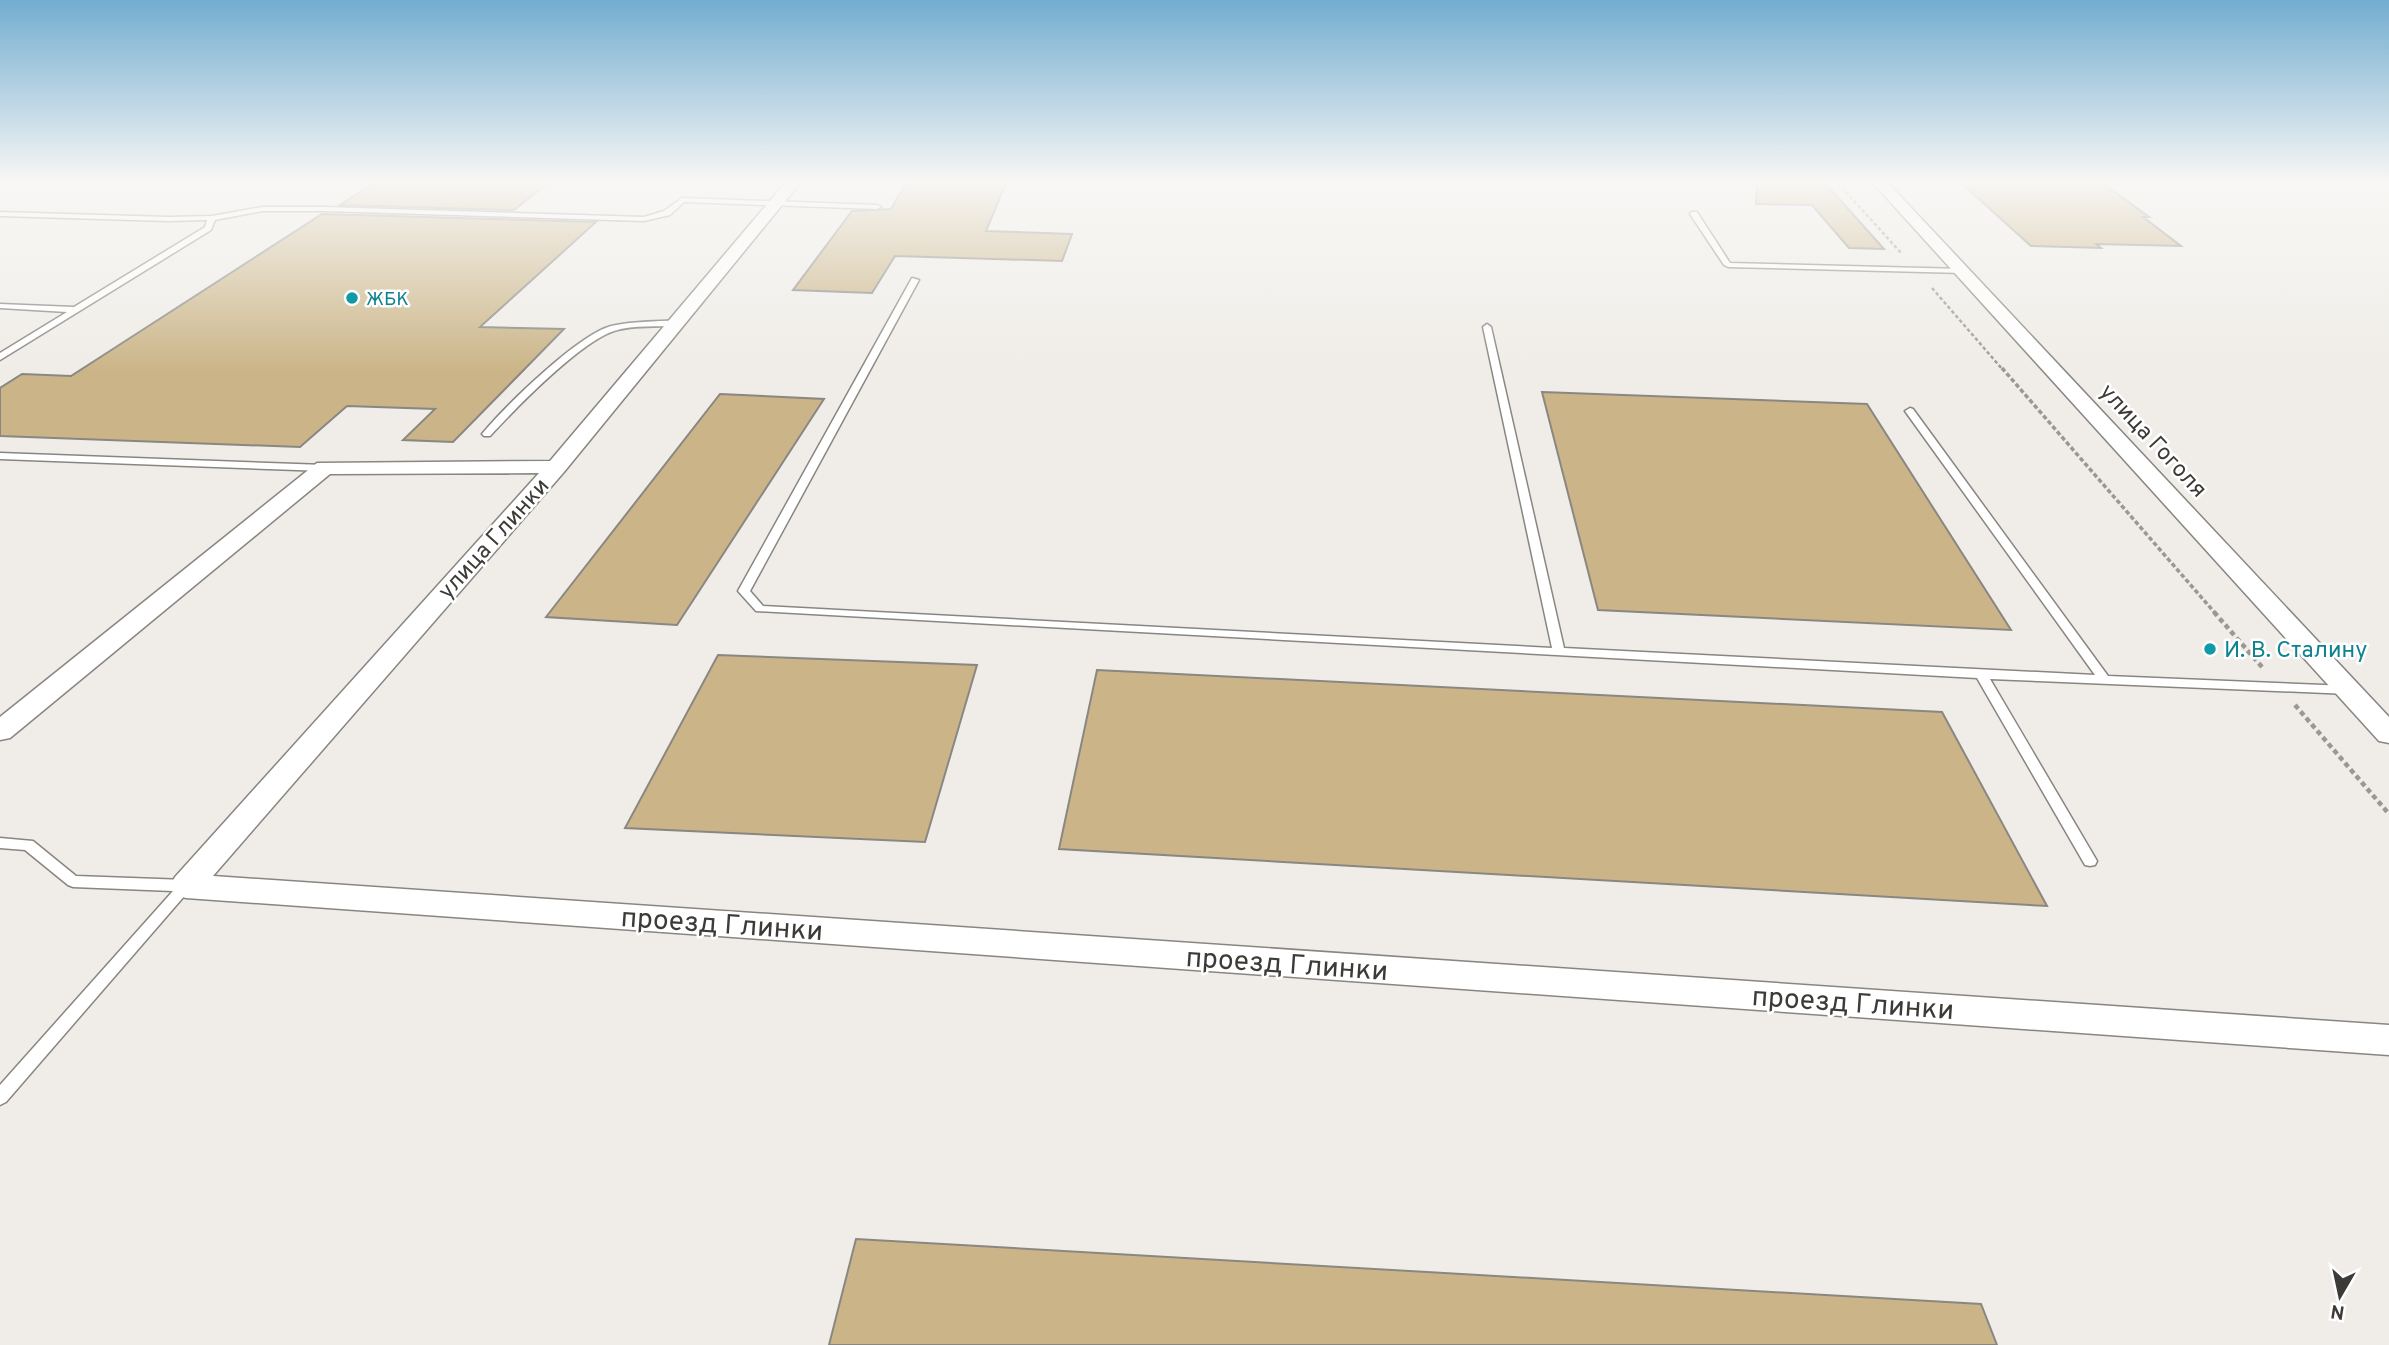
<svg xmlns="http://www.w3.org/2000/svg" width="2389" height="1345" font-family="Overpass,sans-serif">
<rect width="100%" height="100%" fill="#f0ede8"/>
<g fill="#cbb588" stroke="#8a8782" stroke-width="2">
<polygon points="374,183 548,183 514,210 340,205"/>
<polygon points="906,183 1006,183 986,231 1072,234 1062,261 895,256 872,293 793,290 852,211 891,209"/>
<polygon points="1757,183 1825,183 1884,249 1849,248 1812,205 1756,204"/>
<polygon points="1961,183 2103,183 2149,217 2143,217 2181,246 2096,244 2101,248 2031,246"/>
<polygon points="322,214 596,222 480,327 564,329 453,442 403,440 435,409 347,406 300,447 0,436 0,388 22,374 71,376"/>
<polygon points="1542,392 1867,404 2011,630 1598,610"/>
<polygon points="720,394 824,399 677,625 546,617"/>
<polygon points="718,655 977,665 925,842 625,828"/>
<polygon points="1097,670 1942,712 2047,906 1059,849"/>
<polygon points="856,1239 1981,1304 1997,1345 829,1345"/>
</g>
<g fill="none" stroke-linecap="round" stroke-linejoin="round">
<defs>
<g id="lane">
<polygon points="682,198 877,205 881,207 877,209 684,202 670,215 644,221 325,211 262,211 215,220 211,230 0,360 0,353 67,312 0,308 0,304 74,307 205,227 207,220 168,221 0,216 0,212 168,217 212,216 262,207 325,207 644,217 664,211"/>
<polygon points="1691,212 1697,212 1730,263 1963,269 1967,271 1963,273 1728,267 1724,265 1690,214"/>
<polygon points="912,278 919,280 750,591 763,606 1552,648 1483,327 1487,324 1491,327 1564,648 2095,675 1905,411 1910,408 1913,409 2108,676 2349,686 2355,690 2349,694 1990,679 2097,861 2095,865 2090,866 2085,865 1977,678 756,611 738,591"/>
<path d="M 676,320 L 679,321 L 679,325 C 658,328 635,324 614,331 C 580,342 516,408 490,436 L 484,436 L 482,434 C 505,406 578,335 611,326 C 632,321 655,322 676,320 Z"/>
<polygon points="0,453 325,465 330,468 325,471 0,459"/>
<polygon points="0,838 33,841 76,876 186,880 191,882 193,886 6,1102 0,1105 0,1085 173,891 73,887 68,885 25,850 0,848"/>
</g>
<g id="street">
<polygon points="785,183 800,183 564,472 213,876 2389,1025 2389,1055 186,898 175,895 170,886 175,877 539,473 330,474 10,738 0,740 0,717 317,463 550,461"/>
<polygon points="1873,183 1888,183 2389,717 2389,743 2379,741"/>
</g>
</defs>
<use href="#lane" stroke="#898681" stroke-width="3"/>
<use href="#street" stroke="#898681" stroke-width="3"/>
<g stroke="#9b9894" stroke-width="2.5" stroke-dasharray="3.5 2.5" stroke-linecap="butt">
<polyline points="1838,183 1901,253"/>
<polyline points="1932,288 2003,370"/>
</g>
<polyline stroke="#9b9894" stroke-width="3.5" stroke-dasharray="4.5 2.5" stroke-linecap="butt" points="2002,368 2215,613"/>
<g stroke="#9b9894" stroke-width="4.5" stroke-dasharray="5 3.5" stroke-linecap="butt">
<polyline points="2214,612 2262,667"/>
<polyline points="2295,705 2389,814"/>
</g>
<use href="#lane" fill="#fff" fill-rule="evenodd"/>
<use href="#street" fill="#fff" fill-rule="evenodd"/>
</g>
<linearGradient id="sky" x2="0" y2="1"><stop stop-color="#73add0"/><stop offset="0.49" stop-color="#f8f7f5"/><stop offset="1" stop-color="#f8f7f5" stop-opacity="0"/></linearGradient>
<rect width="2389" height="371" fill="url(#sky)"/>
<g fill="#0f9aa8" stroke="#fff" stroke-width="2.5">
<circle cx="352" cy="298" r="7"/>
<circle cx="2210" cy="649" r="7"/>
</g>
<g text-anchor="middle" stroke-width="5" stroke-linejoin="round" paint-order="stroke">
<g font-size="19" fill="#0d838f" stroke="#fff" text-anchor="start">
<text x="366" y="305">ЖБК</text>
</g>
<g font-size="23" fill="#3c3b38" stroke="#fff">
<text transform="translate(2154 440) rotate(47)" y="8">улица Гоголя</text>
<text transform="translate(493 538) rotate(-48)" y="8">улица Глинки</text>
</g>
<g font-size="23" fill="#0d838f" stroke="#fff" text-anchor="start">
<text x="2224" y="657">И. В. Сталину</text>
</g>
<g font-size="28" fill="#3c3b38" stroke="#fff">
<text transform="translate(722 923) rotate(4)" y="10">проезд Глинки</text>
<text transform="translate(1287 963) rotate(4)" y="10">проезд Глинки</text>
<text transform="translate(1853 1002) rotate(4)" y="10">проезд Глинки</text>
</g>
</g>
<g transform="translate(2340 1296) rotate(189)" stroke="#ffffff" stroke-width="5" paint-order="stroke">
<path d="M0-5L12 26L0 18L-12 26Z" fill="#3c3b38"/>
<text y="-10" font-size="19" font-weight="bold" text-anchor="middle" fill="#3c3b38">N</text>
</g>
</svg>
